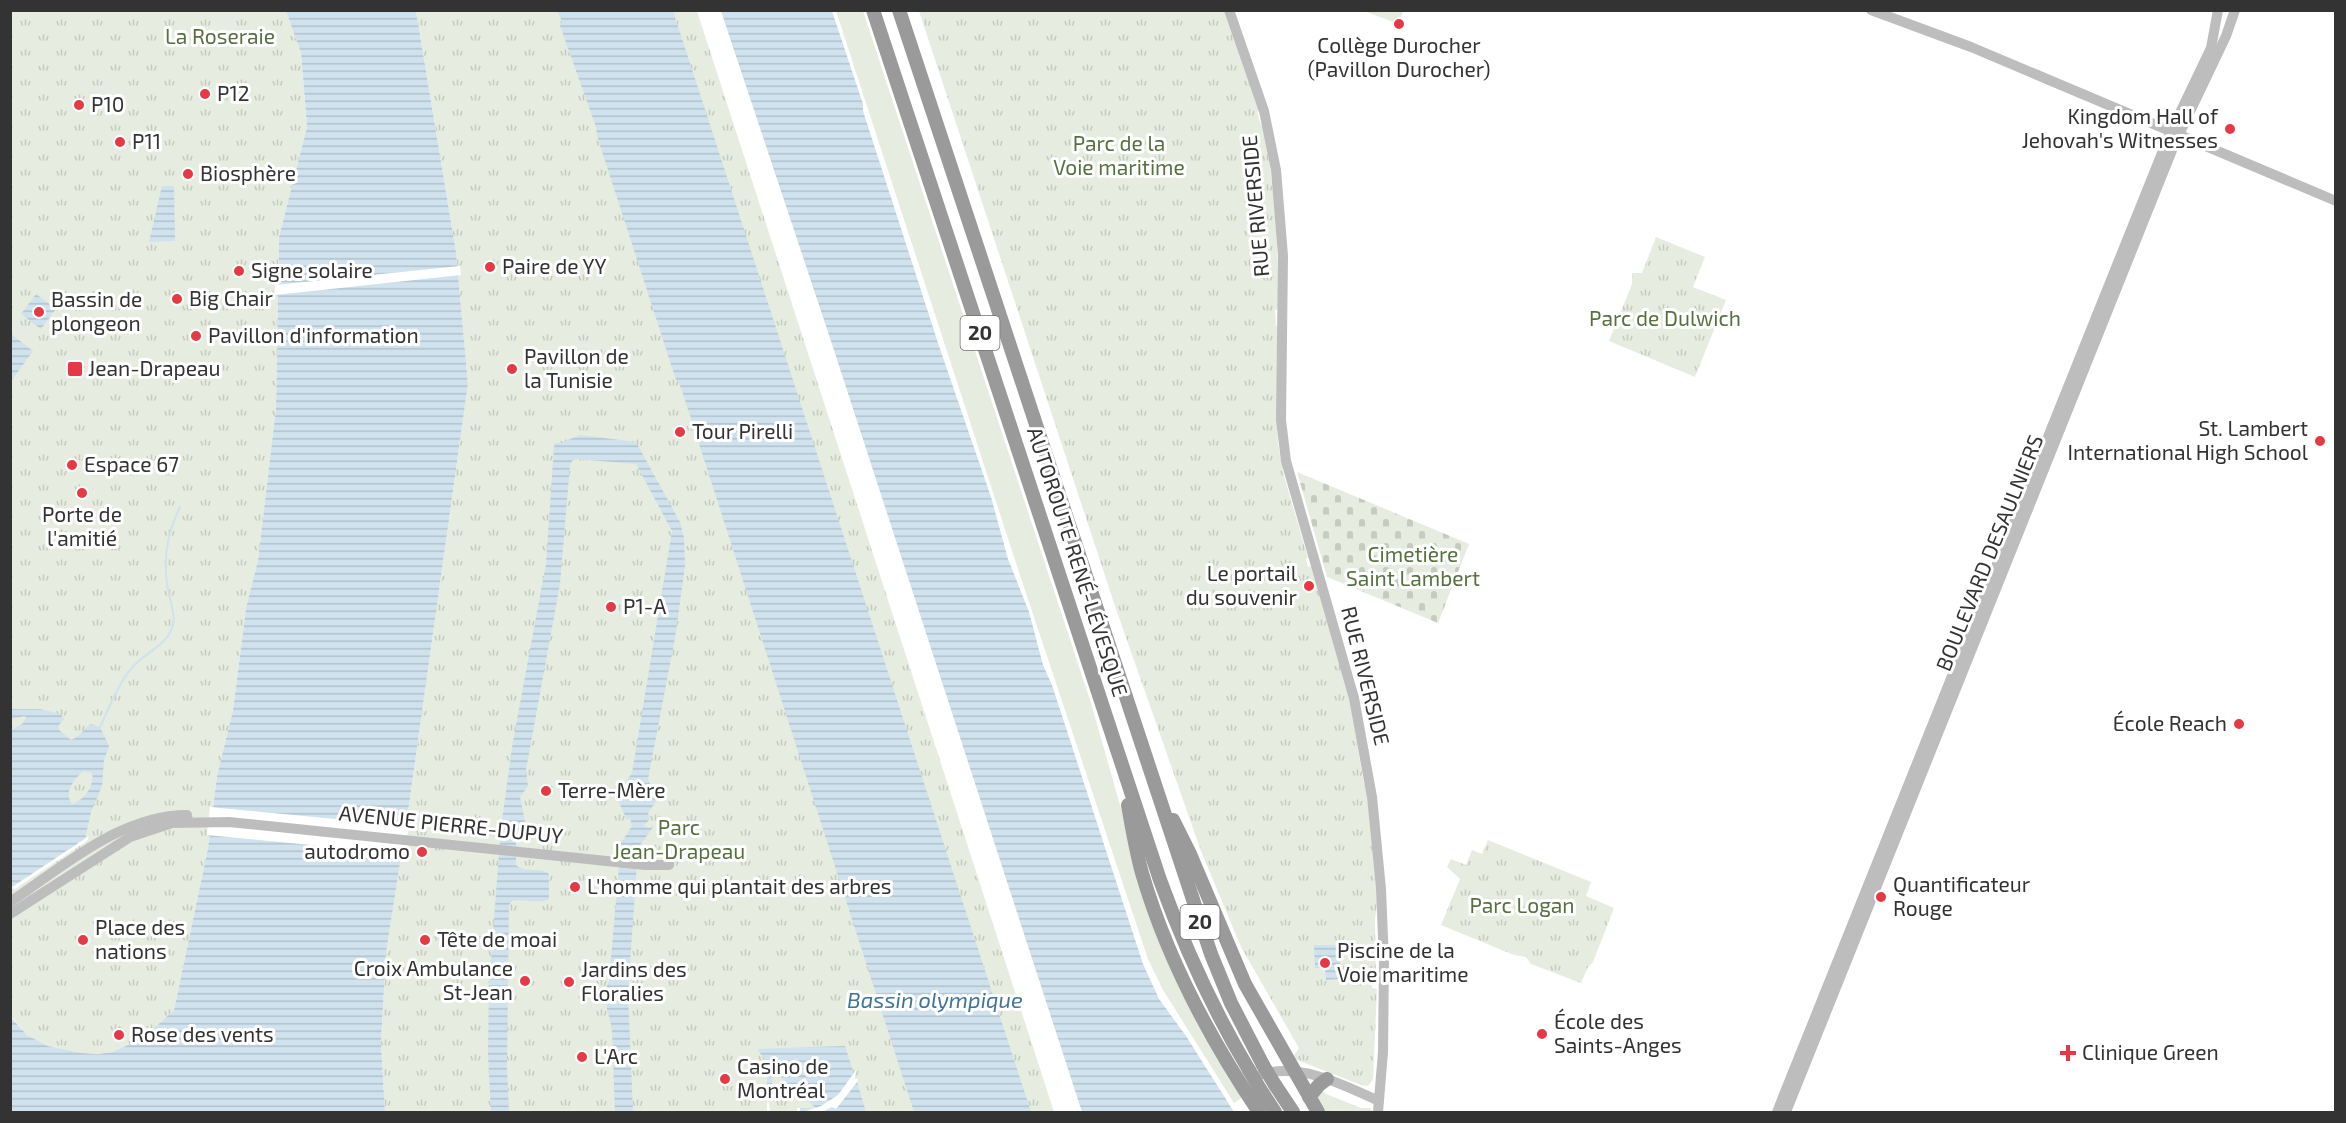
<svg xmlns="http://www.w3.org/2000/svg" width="2346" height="1123" font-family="'Exo 2',sans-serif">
<defs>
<pattern id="cemetery-stones" width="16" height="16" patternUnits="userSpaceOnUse" patternTransform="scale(1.5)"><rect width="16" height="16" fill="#e6ecdf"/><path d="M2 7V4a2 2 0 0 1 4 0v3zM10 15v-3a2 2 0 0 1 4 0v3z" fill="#c6cbc0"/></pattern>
<pattern id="park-tufts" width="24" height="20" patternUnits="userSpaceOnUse" patternTransform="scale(1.5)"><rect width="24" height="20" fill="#e6ecdf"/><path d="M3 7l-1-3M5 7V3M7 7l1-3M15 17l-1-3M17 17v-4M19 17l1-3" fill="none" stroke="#c6cbc0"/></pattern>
<pattern id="water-rules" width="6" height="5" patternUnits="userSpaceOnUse" patternTransform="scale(1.5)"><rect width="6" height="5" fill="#cfe2ee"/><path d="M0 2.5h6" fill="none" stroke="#b2c2cd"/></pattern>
</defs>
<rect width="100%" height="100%" fill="#fff"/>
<g fill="#e6ecdf">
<polygon points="836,11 863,11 1091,703 1145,893 1244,1096 1234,1103 1163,990 1148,959 1017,566"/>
<polygon points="1320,1089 1326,1094 1337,1112 1322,1112 1316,1097"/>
</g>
<polygon fill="url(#cemetery-stones)" points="1297,472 1469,544 1438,623 1327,577"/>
<g fill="url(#park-tufts)">
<polygon points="10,11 286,11 301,53 307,127 279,237 276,408 258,560 246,608 233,710 217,776 208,848 174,1010 142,1039 112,1052 98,1054 82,1053 48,1046 27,1035 11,1016"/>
<polygon points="416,11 697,11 1054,1112 385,1112 381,1043 386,953 408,812 468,384 456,252"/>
<path d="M 919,11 L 1224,11 L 1259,111 L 1257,112 L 1261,125 L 1263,125 C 1275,185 1278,248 1279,309 L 1275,310 L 1276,326 L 1278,326 L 1277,421 L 1278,444 L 1284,476 L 1308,558 L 1306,559 L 1308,567 L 1311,566 L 1349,696 L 1364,784 L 1366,784 L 1377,902 L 1375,920 L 1376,981 L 1372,984 L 1372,988 L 1377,989 L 1373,1079 L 1368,1086 L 1361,1085 L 1292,1058 L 1299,1048 L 1241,947 L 1201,851 L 1116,609 Z"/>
<polygon points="1364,11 1403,11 1399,24"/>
<polygon points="1656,237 1705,257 1693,287 1726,300 1695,377 1609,341 1632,284 1632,273 1642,273"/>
<polygon points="1488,840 1591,882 1586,896 1614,908 1593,962 1588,967 1581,983 1531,964 1526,957 1514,955 1441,925 1460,879 1447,867 1451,859 1466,865 1472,850 1482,854"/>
<polygon points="1326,1094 1361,1108 1370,1108 1373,1112 1337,1112"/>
</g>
<g fill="url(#water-rules)" fill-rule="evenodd">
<polygon points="286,11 416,11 456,252 468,384 408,812 386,953 381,1043 385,1112 11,1112 10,1016 27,1035 48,1046 82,1053 98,1054 112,1052 142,1039 174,1010 208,848 217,776 233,710 246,608 258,560 276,408 279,237 307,127 301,53"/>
<polygon points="558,11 673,11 1031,1112 914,1112 683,394 678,380 676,380 597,136 596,127 559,23 562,22"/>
<polygon points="721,11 832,11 863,104 863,111 939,346 991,497 1008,559 1029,612 1043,665 1052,685 1143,964 1159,999 1186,1036 1234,1112 1082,1112 830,338"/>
<polygon points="162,186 174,186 175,241 149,242"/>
<polygon points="36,294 56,309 41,329 21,314"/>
<polygon points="10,333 33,351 11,381 10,381"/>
<path d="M 580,435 L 636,442 L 680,522 L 684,538 L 685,566 L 675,638 L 648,779 L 657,800 L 648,813 L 650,819 L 643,826 L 650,828 L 653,825 L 653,827 L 638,848 L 628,993 L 633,1112 L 615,1112 C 614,1086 613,1058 612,1031 C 610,1013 600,999 609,981 L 621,843 L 632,826 L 630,818 L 627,820 L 616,796 L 632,773 L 672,531 L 636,464 L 576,459 L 572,461 L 570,465 L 560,584 L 526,770 L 528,786 L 520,797 L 525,821 L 516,836 L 516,865 C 525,874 540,866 549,874 L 549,899 C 538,905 524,898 512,901 L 509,905 L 507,1067 L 509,1112 L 491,1112 L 488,1054 L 489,985 L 501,827 L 513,741 L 546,564 L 554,447 L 555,443 L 561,443 Z"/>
<path d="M 11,709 L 40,709 L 60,714 L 64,719 L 58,726 L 59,730 L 71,740 C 81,737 83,728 91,724 L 100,727 L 109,746 L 104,760 L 102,786 L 91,812 L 85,839 L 13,886 L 10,883 L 11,730 L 22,724 L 26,719 L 25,716 L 11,719 ZM 83,771 L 92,773 C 95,786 83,801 72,804 C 63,792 74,780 83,771 Z"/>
<polygon points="1314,945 1340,945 1340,979 1326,980 1325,968 1315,968"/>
<path d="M 845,1046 L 854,1074 C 844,1094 823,1112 800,1111 L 800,1108 L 816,1108 L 773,1071 L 772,1086 L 767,1086 L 767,1063 L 757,1049 Z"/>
<polygon points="857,1082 866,1112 822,1112 832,1107 836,1109"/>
</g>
<g fill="#fff">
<polygon points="460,266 461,275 275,295 275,285"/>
<polygon points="210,807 409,826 404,854 207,835"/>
<polygon points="89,836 87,841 15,889 11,888"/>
<polygon points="856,1070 855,1079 858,1079 857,1082 836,1109 832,1107 822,1112 819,1112 820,1110 814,1112 767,1112 767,1102 769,1102 770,1111 797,1111 797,1108 800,1108 800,1111 806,1111 821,1106 838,1095"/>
</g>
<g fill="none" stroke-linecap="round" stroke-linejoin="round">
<path stroke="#cfe2ee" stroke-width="2" d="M 100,727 C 109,708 117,686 130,670 C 142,654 165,647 172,628 C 177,616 168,596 167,583 C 163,555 168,531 180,507"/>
<g stroke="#bdbdbd" stroke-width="10">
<polyline points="1229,10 1264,111 1276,170 1283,256 1281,420 1286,461 1354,698 1372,797 1381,889 1384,962 1383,1052 1378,1112"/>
<polyline points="1871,10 1971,47 2336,201"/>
<path d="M 10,902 C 64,866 121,815 187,815"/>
<polyline points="10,914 130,837 172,823 229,822 645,865 669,865"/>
<path d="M 1262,1074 C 1303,1063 1343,1085 1379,1101"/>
<polyline points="1777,1112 2168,138 2211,48 2218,10"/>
<polyline points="1786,1112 2175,143 2226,36 2235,10"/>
</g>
<g stroke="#9a9a9a" stroke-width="14">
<path d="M 873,10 L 1160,880 C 1184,946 1213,1010 1249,1070"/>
<polyline points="899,10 1211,954 1231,1003 1263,1065"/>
<path d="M 1128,805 C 1132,828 1136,851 1142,873 C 1167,959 1210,1039 1259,1112"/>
<polyline points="1173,820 1190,854 1245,984 1318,1112"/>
<polyline points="1275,1085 1293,1112"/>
<polyline points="1260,1089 1275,1112"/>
<polyline points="1309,1097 1319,1085 1327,1079"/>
</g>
<g stroke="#9a9a9a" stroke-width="14">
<polyline points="1263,1065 1275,1085"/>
<polyline points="1249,1070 1260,1089"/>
</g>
</g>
<g fill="#e63946" stroke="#fff" stroke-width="2">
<circle cx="1399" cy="24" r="6"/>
<circle cx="205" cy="94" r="6"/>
<circle cx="79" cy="105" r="6"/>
<circle cx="2230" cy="129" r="6"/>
<circle cx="120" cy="142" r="6"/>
<circle cx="188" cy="174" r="6"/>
<circle cx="490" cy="267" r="6"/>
<circle cx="239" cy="271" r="6"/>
<circle cx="177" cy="299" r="6"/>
<circle cx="39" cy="312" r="6"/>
<circle cx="196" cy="336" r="6"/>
<rect x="67" y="361" width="16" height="16" rx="3"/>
<circle cx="512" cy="369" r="6"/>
<circle cx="680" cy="432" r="6"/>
<circle cx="2320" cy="441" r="6"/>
<circle cx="72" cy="465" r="6"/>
<circle cx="82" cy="493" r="6"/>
<circle cx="1309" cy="586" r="6"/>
<circle cx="611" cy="607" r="6"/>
<circle cx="2239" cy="724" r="6"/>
<circle cx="546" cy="791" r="6"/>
<circle cx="422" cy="852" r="6"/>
<circle cx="575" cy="887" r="6"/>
<circle cx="1881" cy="897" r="6"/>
<circle cx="83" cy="940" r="6"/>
<circle cx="425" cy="940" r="6"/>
<circle cx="1325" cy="963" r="6"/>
<circle cx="525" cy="981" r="6"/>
<circle cx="569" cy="982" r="6"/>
<circle cx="1542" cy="1034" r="6"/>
<circle cx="119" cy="1035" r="6"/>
<path d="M2065 1044h6v6h6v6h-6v6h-6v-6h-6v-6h6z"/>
<circle cx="582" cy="1057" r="6"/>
<circle cx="725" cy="1079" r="6"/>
</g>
<g text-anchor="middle" stroke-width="6" stroke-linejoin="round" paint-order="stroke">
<g fill="#fff" stroke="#707070" stroke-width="1.5">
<rect x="960.5" y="316" width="39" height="34" rx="4.5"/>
<rect x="1180.5" y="905" width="39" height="34" rx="4.5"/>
</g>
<g font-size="20" font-weight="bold" fill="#333">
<text x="980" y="340">20</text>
<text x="1200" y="929">20</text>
</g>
<g font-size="21" fill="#56703f" stroke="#fff">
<text x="220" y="44">La Roseraie</text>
<text x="1119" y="151">Parc de la<tspan x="1119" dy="24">Voie maritime</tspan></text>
<text x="1665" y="326">Parc de Dulwich</text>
<text x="1413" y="562">Cimetière<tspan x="1413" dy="24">Saint Lambert</tspan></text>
<text x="679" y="835">Parc<tspan x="679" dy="24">Jean-Drapeau</tspan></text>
<text x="1522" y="913">Parc Logan</text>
</g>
<g font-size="21" fill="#333" stroke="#fff" text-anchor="start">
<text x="1399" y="53" text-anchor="middle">Collège Durocher<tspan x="1399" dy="24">(Pavillon Durocher)</tspan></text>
<text x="217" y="101">P12</text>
<text x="91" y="112">P10</text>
<text x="2218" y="124" text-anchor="end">Kingdom Hall of<tspan x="2218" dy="24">Jehovah's Witnesses</tspan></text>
<text x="132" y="149">P11</text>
<text x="200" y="181">Biosphère</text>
<text x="502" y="274">Paire de YY</text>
<text x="251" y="278">Signe solaire</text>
<text x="189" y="306">Big Chair</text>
<text x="51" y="307">Bassin de<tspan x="51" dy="24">plongeon</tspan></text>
<text x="208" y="343">Pavillon d'information</text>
<text x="524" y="364">Pavillon de<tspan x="524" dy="24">la Tunisie</tspan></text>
<text x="88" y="376">Jean-Drapeau</text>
<text x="2308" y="436" text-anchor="end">St. Lambert<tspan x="2308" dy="24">International High School</tspan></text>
<text x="692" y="439">Tour Pirelli</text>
<text x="84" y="472">Espace 67</text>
<text x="82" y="522" text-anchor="middle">Porte de<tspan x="82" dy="24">l'amitié</tspan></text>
<text x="1297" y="581" text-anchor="end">Le portail<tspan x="1297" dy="24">du souvenir</tspan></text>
<text x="623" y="614">P1-A</text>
<text x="2227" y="731" text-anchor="end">École Reach</text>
<text x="558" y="798">Terre-Mère</text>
<text x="410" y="859" text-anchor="end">autodromo</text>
<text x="1893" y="892">Quantificateur<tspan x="1893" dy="24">Rouge</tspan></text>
<text x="587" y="894">L'homme qui plantait des arbres</text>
<text x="95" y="935">Place des<tspan x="95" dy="24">nations</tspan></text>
<text x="437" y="947">Tête de moai</text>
<text x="1337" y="958">Piscine de la<tspan x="1337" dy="24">Voie maritime</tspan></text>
<text x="513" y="976" text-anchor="end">Croix Ambulance<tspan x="513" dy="24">St-Jean</tspan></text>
<text x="581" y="977">Jardins des<tspan x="581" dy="24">Floralies</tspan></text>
<text x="1554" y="1029">École des<tspan x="1554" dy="24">Saints-Anges</tspan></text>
<text x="131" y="1042">Rose des vents</text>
<text x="2082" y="1060">Clinique Green</text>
<text x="594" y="1064">L'Arc</text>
<text x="737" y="1074">Casino de<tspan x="737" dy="24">Montréal</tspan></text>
</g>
<g font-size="21" fill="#333" stroke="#fff">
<text transform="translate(1256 206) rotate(-95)" y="7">RUE RIVERSIDE</text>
<text transform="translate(1990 553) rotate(-68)" y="7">BOULEVARD DESAULNIERS</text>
<text transform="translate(1077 562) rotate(72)" y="7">AUTOROUTE RENÉ-LÉVESQUE</text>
<text transform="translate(1365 676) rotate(76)" y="7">RUE RIVERSIDE</text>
<text transform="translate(451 825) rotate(6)" y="7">AVENUE PIERRE-DUPUY</text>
</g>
<g font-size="22" font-style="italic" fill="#3f7597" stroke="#fff">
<text x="935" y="1008">Bassin olympique</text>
</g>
</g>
<rect width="2346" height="1123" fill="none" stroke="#333333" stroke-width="24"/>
</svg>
